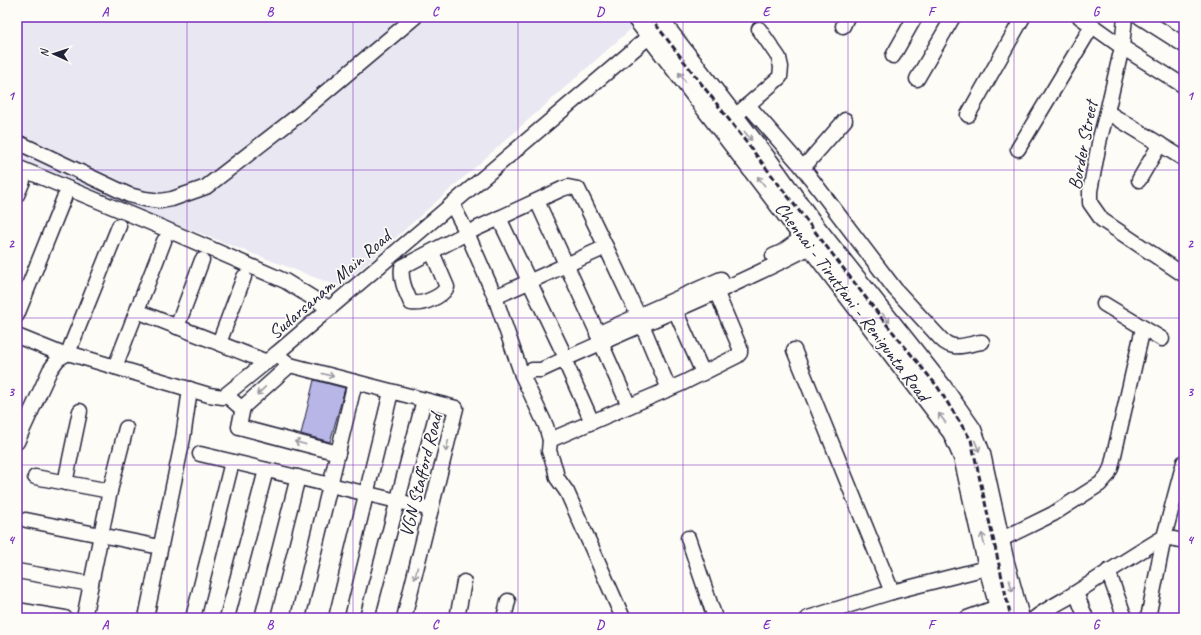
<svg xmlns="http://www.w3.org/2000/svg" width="1201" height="635" font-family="Caveat,sans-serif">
<rect width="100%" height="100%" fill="#fdfcf7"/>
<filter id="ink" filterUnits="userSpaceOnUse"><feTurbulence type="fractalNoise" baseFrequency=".025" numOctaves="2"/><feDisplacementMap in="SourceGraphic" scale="8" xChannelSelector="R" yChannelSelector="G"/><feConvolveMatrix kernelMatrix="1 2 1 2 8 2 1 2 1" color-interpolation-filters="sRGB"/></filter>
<g filter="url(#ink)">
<polygon fill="#e8e7f2" points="17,17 626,17 633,27 340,287 17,163"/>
<polygon fill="#b8b5e7" stroke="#22223b" points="314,380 345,388 330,442 301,434"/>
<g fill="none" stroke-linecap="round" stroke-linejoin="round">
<defs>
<g id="minor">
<polyline points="1080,17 1122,47 1107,112 1100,138 1090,191 1090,203 1102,220 1184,275"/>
<polyline points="1125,17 1122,47 1184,86"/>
<polyline points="1140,17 1184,45"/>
<polyline points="843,26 847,17"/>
<polyline points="893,56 915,17"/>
<polyline points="917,79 953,17"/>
<path d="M 748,105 L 803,168 L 895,289 L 941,339 C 954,352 966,344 982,342"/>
<polyline points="741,111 780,77 781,67 779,58 759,29"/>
<polyline points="1107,112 1184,159"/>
<polyline points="968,115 1023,17"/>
<polyline points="17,142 129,195 145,199 161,201 172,199 206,187 291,121 415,17"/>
<polyline points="1018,149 1092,26"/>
<polyline points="17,167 163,228 285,281 329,308"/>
<polyline points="803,168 845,120"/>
<polyline points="1139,180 1160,144"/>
<polyline points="17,195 23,181"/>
<polyline points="537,201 598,334"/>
<polyline points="452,204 467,233 495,297 522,375 546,426 550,440 549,451 555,468 557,478 567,492 623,618"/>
<polyline points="499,218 562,350"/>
<path d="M 432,252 L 447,287 C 442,297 422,305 411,303 C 406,292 400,280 402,267 L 467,233 L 562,189 L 568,187 L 578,189 L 606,247 L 638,315 L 669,389"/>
<polyline points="773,256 782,252 804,236"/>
<polyline points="495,297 606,247"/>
<polyline points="1104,304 1162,339"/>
<polyline points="675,310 703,373"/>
<polyline points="137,311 267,362"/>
<polyline points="17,315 64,198"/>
<polyline points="177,327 202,260"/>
<polyline points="597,334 721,279"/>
<polyline points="17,336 64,355"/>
<polyline points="219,343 244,277"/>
<polyline points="601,343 629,406"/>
<polyline points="794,350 892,592"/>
<polyline points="68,353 119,226"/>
<polyline points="276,354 290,365 456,408 404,618"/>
<polyline points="564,359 592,422"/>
<polyline points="115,367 164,241"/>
<path d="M 522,375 L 532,370 L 541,370 C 631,328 724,292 812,246"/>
<polyline points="226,395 240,407 243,407 290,365"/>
<polyline points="243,407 239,427 338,453"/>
<polyline points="550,440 683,383 737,356 740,353 740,348 716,291"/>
<polyline points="17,442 50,370 58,359 68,353 209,395 223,397 276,354 658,29"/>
<polyline points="200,454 431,509"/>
<polyline points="35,477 110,491"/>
<polyline points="65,483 80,411"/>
<polyline points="26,520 160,547"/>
<polyline points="688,538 715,618"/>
<polyline points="1000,540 1053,514 1100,484 1107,476 1111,468 1143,328"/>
<polyline points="17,571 91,584"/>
<polyline points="1108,571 1125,618"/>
<polyline points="1076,593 1086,618"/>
<polyline points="17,610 65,618"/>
<polyline points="84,618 110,491 126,428"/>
<polyline points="146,618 183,438 190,389"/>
<polyline points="193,618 232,462"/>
<polyline points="227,618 266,470"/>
<polyline points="262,618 298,477"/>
<polyline points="298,618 355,382"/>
<polyline points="336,618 391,392"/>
<polyline points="367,618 424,400"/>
<polyline points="457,618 464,582"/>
<polyline points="504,618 508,601"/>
<polyline points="808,618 892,592 998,565"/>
<polyline points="967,618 1000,606"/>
<path d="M 1035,618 C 1048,608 1063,601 1077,592 C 1106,573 1134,555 1164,537 L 1184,462"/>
<polyline points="1148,618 1164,537 1184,541"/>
</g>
<g id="highway">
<polyline points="637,17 953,432 964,457 989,567 1003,618"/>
<polyline points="656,17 768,162 812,224 941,387 971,430 980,454 1004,563 1019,618"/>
</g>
</defs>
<use href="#minor" stroke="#22223b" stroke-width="17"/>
<use href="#highway" stroke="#22223b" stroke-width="23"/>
<use href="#minor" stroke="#fdfcf7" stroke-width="14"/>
<use href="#highway" stroke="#fdfcf7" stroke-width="20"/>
<polyline stroke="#22223b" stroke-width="3" stroke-dasharray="6 3" stroke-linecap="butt" points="650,17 883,320 937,386 971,440 1011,618"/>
</g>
<defs><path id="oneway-shaft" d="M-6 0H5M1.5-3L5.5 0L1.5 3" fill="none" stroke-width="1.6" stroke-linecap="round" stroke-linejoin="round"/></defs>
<g stroke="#9a9aa2">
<use href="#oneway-shaft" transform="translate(682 77) rotate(-127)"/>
<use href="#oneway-shaft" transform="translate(748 136) rotate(51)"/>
<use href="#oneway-shaft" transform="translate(761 181) rotate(-128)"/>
<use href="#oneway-shaft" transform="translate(886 318) rotate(51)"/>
<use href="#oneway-shaft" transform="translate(328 375) rotate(15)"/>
<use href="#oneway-shaft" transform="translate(261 391) rotate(137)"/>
<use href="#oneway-shaft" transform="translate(942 418) rotate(-127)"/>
<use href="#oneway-shaft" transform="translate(300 443) rotate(-165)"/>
<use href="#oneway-shaft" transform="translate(447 446) rotate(104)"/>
<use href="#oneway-shaft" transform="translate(977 446) rotate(68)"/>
<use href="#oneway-shaft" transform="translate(983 539) rotate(-103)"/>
<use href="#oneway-shaft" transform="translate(416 573) rotate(104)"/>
<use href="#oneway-shaft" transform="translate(1011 586) rotate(74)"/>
</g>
</g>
<path fill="none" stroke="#7b2cbf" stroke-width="1" stroke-opacity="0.55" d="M 187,17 L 187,618M 353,17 L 353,618M 518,17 L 518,618M 683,17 L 683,618M 848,17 L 848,618M 1014,17 L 1014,618M 17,170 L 1184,170M 17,318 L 1184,318M 17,465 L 1184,465"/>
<g text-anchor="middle" stroke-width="3.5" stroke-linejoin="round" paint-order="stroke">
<g font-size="19" fill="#22223b" stroke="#fdfcf7">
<text transform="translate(1082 145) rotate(-79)" y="7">Border Street</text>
<text transform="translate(329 284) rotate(-41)" y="7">Sudarsanam Main Road</text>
<text transform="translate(853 301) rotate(53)" y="7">Chennai - Tiruttani - Renigunta Road</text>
<text transform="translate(420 475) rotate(-76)" y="7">VGN Stafford Road</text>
</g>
</g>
<rect width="1201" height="635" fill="none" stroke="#fdfcf7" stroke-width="44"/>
<g transform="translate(54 54) rotate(273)" stroke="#fdfcf7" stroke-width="3" paint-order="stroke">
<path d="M0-3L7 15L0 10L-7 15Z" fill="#22223b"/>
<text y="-6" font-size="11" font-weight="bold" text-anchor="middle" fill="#22223b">N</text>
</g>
<rect x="22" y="22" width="1157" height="591" fill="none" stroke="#7b2cbf" stroke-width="1.5"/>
<g font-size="13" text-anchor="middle" font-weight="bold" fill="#7b2cbf">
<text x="105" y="16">A</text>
<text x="270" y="16">B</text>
<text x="435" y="16">C</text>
<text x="600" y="16">D</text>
<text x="766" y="16">E</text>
<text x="931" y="16">F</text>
<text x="1096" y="16">G</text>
<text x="11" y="100">1</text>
<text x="1190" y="100">1</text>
<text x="11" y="248">2</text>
<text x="1190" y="248">2</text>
<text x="11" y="396">3</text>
<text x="1190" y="396">3</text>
<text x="11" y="544">4</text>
<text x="1190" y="544">4</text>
<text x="105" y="629">A</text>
<text x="270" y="629">B</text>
<text x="435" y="629">C</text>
<text x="600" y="629">D</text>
<text x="766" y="629">E</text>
<text x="931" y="629">F</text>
<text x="1096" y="629">G</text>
</g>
</svg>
